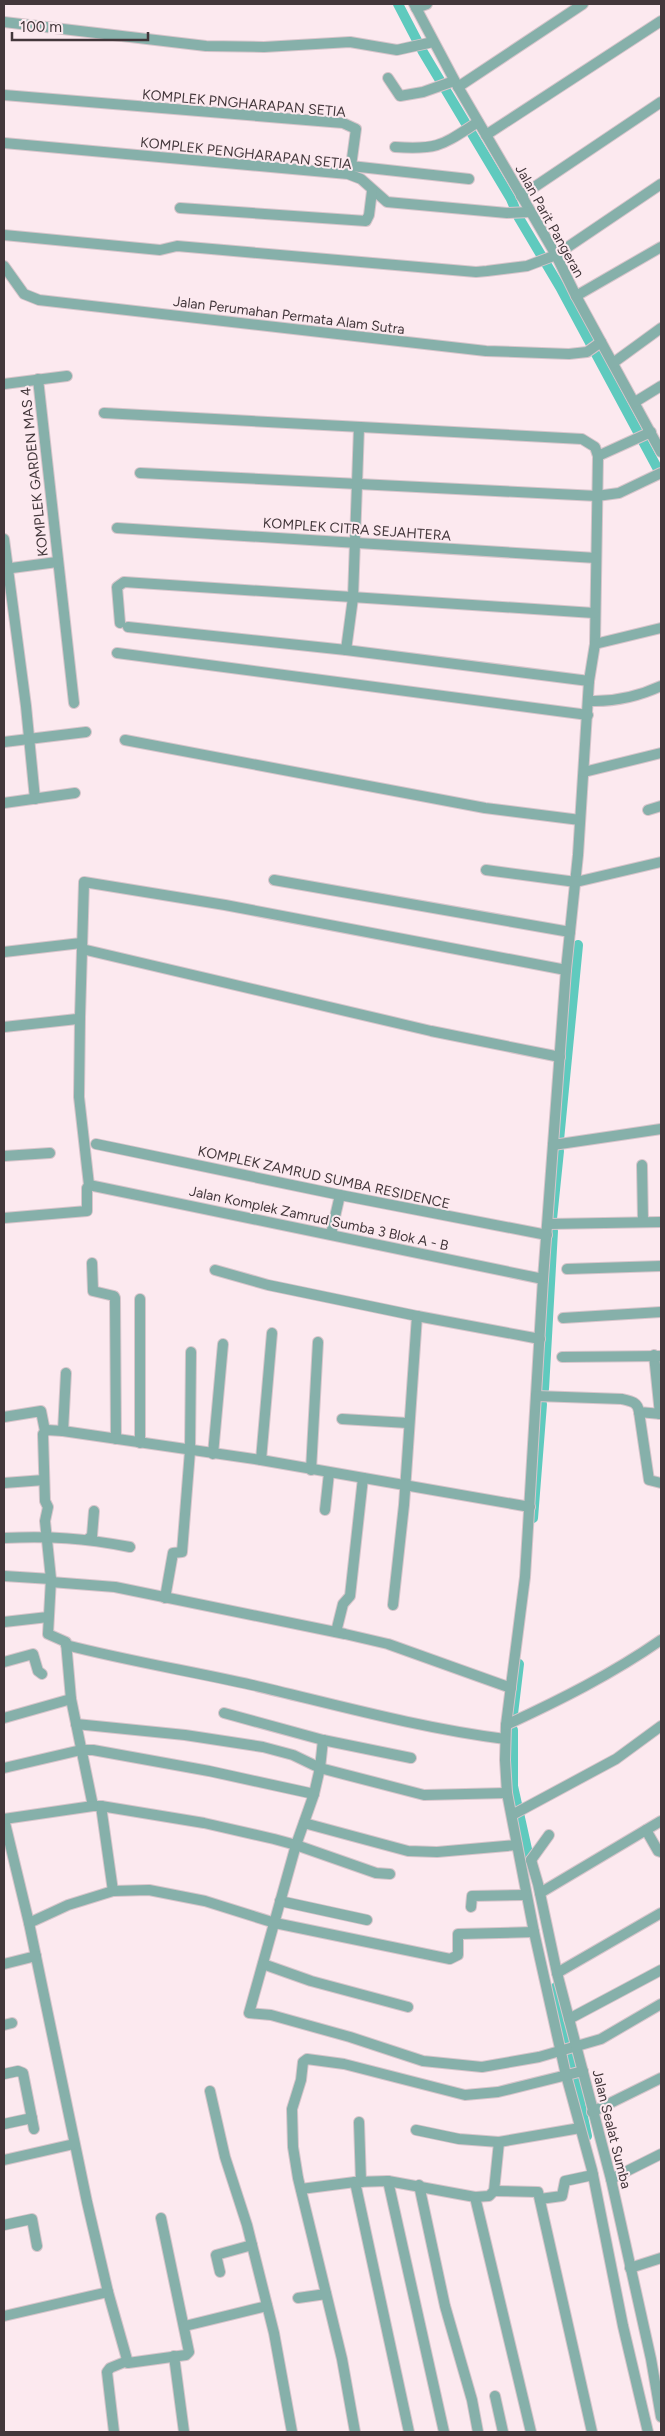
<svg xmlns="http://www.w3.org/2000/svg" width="665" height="2436" font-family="Figtree,sans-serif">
<rect width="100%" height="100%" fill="#fce9ef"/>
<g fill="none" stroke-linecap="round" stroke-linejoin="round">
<g stroke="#5fcabe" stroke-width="10">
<polyline points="398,4 423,52 511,199 519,218 560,287 661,475"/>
<polyline points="559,1140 578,945"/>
<polyline points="552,1219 559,1151"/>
<polyline points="544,1389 553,1231"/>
<polyline points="533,1518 542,1404"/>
<polyline points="513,1714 519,1664"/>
<polyline points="513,1730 513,1786 531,1867"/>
<polyline points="556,1987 587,2136"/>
</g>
<defs>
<g id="minor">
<polyline points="414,4 458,87 556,255 576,296 661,452"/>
<polyline points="416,8 427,4"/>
<polyline points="4,22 206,46 264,47 350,42 397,50 433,42"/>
<polyline points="388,78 400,96 423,92 454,81"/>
<polyline points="458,87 583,4"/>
<polyline points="4,95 343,123 356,129 351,166 469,179"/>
<polyline points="486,135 661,21"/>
<polyline points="4,143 348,174 361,179 387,202 507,213 530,212"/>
<path d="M 395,147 C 439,150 442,145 478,122"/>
<polyline points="521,196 661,102"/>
<polyline points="180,208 366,221 369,215 372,191"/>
<polyline points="4,235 160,250 177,246 476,272 487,271 527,266 556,255 661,184"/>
<polyline points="4,266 24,294 39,300 486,351 569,354 587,352 601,342"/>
<polyline points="576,296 661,247"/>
<polyline points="613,363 661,328"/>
<polyline points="38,379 74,703"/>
<polyline points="4,384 67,376"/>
<polyline points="635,402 661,386"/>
<polyline points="104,413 582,439 595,447 598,456 595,644 589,681 578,855 566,970 543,1279 525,1577 506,1725 505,1760 507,1793 534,1932 566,2075 592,2170 623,2326 648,2432"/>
<polyline points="598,456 651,432"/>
<polyline points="140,473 597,496 619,493 661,473"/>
<polyline points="117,528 596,558"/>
<polyline points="4,539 26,706 35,799"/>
<polyline points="4,569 57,562"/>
<polyline points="120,623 117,587 124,582 594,613"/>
<polyline points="128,627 346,650 589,681"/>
<polyline points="595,644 661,628"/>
<polyline points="346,650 353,598 359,427"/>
<polyline points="117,653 588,715"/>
<path d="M 589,701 C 615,702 637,697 661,686"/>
<polyline points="125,740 485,808 580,820"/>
<polyline points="4,742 86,732"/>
<polyline points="584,772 661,753"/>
<polyline points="4,803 75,793"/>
<polyline points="648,810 661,806"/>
<polyline points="486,870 576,882 661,862"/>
<polyline points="274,880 570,932"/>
<polyline points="82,949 431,1031 560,1057"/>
<polyline points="4,952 81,943"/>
<polyline points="4,1027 77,1019 80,1017 84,882 225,905 566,970"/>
<polyline points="96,1144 340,1195 547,1235"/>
<polyline points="553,1145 661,1129"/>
<polyline points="4,1156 50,1153"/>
<polyline points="642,1165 643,1222"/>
<polyline points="89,1185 543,1279"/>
<polyline points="4,1218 87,1211 87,1188 89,1185 79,1097 80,1017"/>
<polyline points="548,1224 661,1222"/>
<polyline points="331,1234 340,1195"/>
<polyline points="92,1263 93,1291 114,1296 115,1298 116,1439"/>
<polyline points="567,1269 661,1266"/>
<polyline points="215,1270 268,1285 417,1316 404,1505 393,1605"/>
<polyline points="417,1316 540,1339"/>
<polyline points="563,1318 661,1312"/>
<polyline points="654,1355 660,1414"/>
<polyline points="562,1357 661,1356"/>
<path d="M 536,1396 L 622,1399 C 631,1401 638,1402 639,1412 L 661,1414"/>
<polyline points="639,1412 649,1480 661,1483"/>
<polyline points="4,1417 41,1411 45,1431"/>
<polyline points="342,1419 408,1423"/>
<polyline points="63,1431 66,1373"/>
<polyline points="140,1443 140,1299"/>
<polyline points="213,1454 223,1344"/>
<polyline points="261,1460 272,1333"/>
<polyline points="311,1470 318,1342"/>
<polyline points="4,1483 44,1480"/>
<polyline points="530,1507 261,1460 63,1431 47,1430 43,1434 45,1501 48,1507 45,1521 51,1579 48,1634 66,1642 71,1699 93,1806 101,1806 113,1891 149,1890 205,1901 275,1923 450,1959 458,1955 458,1934 534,1932"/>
<polyline points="325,1510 329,1473"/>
<path d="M 4,1538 C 51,1536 83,1538 130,1547"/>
<polyline points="88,1539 92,1536 94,1511"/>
<polyline points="4,1576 51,1579"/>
<polyline points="51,1582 115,1587 345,1634 388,1644 511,1688"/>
<polyline points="165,1598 173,1553 182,1552 190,1451 191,1352"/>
<polyline points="4,1622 48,1617"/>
<polyline points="336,1632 343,1604 350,1596 363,1478"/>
<path d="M 66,1645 C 128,1661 190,1671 252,1685 C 337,1705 419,1728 505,1739"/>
<polyline points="4,1662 33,1654 38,1671 42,1674"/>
<polyline points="224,1713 323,1740 411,1758"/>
<polyline points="4,1718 71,1699"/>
<polyline points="76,1724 185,1735 263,1747 293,1755 320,1768 424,1795 507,1793"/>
<path d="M 506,1725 C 560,1700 612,1674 661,1640"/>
<polyline points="323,1740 320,1768 314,1794 296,1845 249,2013 271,2015 350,2037 423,2061 482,2067 539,2057 601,2039 661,2004"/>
<polyline points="4,1768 81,1750 93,1750 209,1771 314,1794"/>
<polyline points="101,1806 204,1823 274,1839 296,1845 376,1873 390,1874"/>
<polyline points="512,1815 616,1759 661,1726"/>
<polyline points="4,1819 29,1923 87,2202 108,2292 128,2363 186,2355 189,2352 161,2218"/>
<polyline points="4,1819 93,1806"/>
<polyline points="304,1823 408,1851 437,1852 517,1845"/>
<polyline points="646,1830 658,1851 661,1852"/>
<polyline points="531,1860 538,1884 557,1973 611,2179 651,2359 661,2417"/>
<polyline points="531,1860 549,1835"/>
<polyline points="540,1893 661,1821"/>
<polyline points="280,1901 367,1920"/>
<polyline points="471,1907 472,1896 526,1895"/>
<polyline points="29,1923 68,1905 113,1891"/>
<polyline points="4,1964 36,1956"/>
<polyline points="263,1964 311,1981 408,2007"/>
<polyline points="557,1973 661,1913"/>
<polyline points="569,2019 661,1970"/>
<polyline points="4,2025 12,2023"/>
<polyline points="4,2074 18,2071 23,2073 34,2129"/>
<polyline points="210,2091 225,2157 247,2225 274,2333 292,2432"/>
<polyline points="592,2112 661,2078"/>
<polyline points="359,2122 361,2182"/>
<polyline points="4,2124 32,2118"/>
<polyline points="416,2130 459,2139 499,2142 580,2128"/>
<polyline points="4,2160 74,2144"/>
<polyline points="611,2179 661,2154"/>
<polyline points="388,2181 444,2432"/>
<polyline points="355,2182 409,2432"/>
<polyline points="419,2185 445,2306 472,2400 478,2432"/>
<polyline points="301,2189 355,2182 388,2181 475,2197 531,2432"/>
<polyline points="494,2191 538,2192 592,2432"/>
<polyline points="475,2197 489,2196 494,2191 499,2142"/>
<polyline points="540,2199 562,2196 565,2181 593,2175"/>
<polyline points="4,2225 32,2219 37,2246"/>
<polyline points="630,2268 661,2258"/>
<polyline points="220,2272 216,2255 252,2245"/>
<polyline points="298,2298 326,2294"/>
<polyline points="4,2316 108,2292"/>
<polyline points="185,2326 267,2306"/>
<polyline points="174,2356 184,2432"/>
<polyline points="495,2396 503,2432"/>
<polyline points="114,2432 107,2372 110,2368 127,2361"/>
<polyline points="355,2432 342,2359 298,2178 293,2147 292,2109 301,2080 303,2062 307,2059 344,2064 465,2095 498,2092 583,2071"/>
</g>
</defs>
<use href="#minor" stroke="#d7c5cb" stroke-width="12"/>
<use href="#minor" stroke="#86b0aa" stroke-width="10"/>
</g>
<g text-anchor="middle" stroke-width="4" stroke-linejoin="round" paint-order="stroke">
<g font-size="14" fill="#43373b" stroke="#fce9ef">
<text transform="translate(244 103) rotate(5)" y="5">KOMPLEK PNGHARAPAN SETIA</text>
<text transform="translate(246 153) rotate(6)" y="5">KOMPLEK PENGHARAPAN SETIA</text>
<text transform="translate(550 221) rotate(61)" y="5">Jalan Parit Pangeran</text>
<text transform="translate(289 315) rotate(7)" y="5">Jalan Perumahan Permata Alam Sutra</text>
<text transform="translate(34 472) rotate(-96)" y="5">KOMPLEK GARDEN MAS 4</text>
<text transform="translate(357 529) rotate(4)" y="5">KOMPLEK CITRA SEJAHTERA</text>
<text transform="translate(324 1177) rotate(12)" y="5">KOMPLEK ZAMRUD SUMBA RESIDENCE</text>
<text transform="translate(319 1218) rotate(12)" y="5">Jalan Komplek Zamrud Sumba 3 Blok A - B</text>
<text transform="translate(612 2129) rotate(76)" y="5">Jalan Sealat Sumba</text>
</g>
</g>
<rect width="665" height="2436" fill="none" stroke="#43373b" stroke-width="10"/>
<path d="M12 32v8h136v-8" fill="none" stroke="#43373b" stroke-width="2.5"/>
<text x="20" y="32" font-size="15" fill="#43373b" stroke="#fce9ef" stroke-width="4" paint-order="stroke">100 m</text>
</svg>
